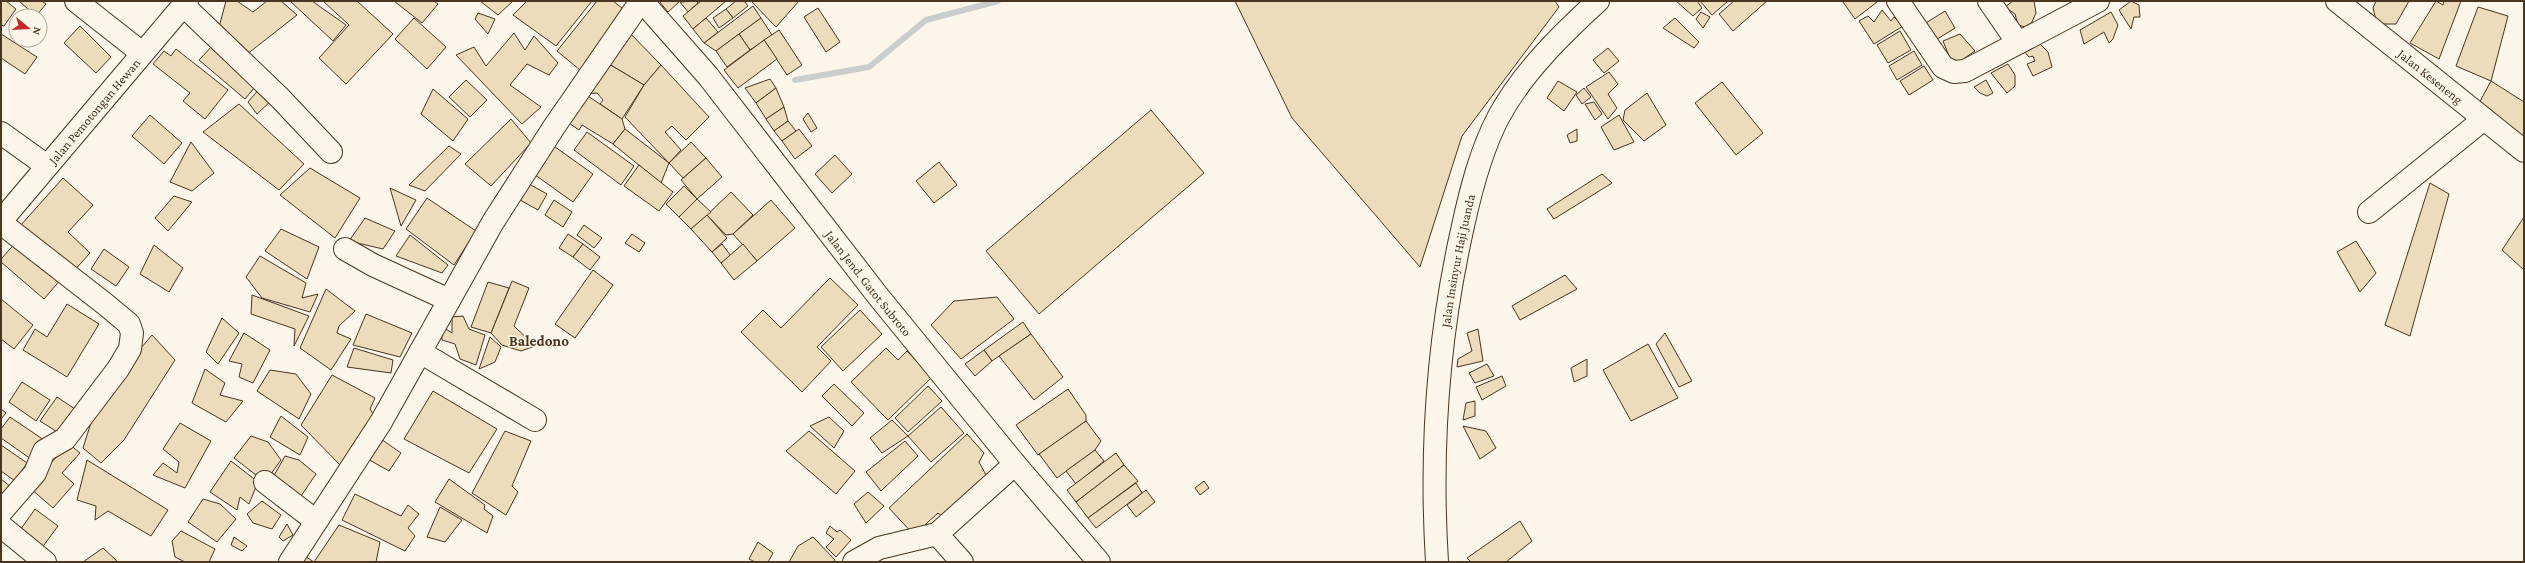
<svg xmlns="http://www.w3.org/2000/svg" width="2525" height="563" font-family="'Crimson Pro',serif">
<rect width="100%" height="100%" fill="#fbf6e9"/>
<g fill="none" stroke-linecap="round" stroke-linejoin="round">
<polyline stroke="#c9cecd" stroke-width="6" points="795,80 869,67 926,20 998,1"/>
</g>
<g fill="#ecdcbc" stroke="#4a3520">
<polygon points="1,1 6,1 16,9 4,26 1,25"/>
<polygon points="19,1 42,1 46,4 36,16"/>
<polygon points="226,1 237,1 253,12 267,1 281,1 297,15 246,55 218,31"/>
<polygon points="290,1 312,1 346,25 333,41"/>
<polygon points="323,1 357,1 393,34 346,84 319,58 349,25"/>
<polygon points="394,1 434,1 438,4 422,23"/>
<polygon points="480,1 513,1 498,15"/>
<polygon points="527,1 592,1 556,46 513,15"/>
<polygon points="597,1 613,1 627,12 580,70 557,51"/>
<polygon points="659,1 680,1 668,12"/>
<polygon points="697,1 698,3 688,12 680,2"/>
<polygon points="701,1 726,1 693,29 683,16"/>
<polygon points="736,1 744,1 748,6 733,18 726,9"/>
<polygon points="751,1 799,1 776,27"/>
<polygon points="1235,1 1555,1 1559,7 1462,136 1420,267 1292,118"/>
<polygon points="1676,1 1697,1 1702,8 1693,16"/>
<polygon points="1700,1 1728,1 1712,15"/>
<polygon points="1734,1 1767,1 1733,31 1719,14"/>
<polygon points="1845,1 1877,1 1877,2 1855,19 1843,2"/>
<polygon points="2013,1 2034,1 2036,13 2029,28 2018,25 2015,14 2005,7"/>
<polygon points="2131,1 2139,5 2140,17 2134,17 2131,29 2119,10"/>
<polygon points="2376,1 2409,1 2396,24 2377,24 2373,8"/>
<polygon points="2436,1 2443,5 2444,1 2461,1 2439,59 2410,43"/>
<polygon points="753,6 761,18 716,51 704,43"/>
<polygon points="2478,7 2508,16 2491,81 2456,66"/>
<polygon points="818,8 840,42 826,52 804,17"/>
<polygon points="726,9 733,18 719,28 713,18"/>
<polygon points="1882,10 1891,21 1894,17 1903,26 1874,44 1859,21 1868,16 1874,22"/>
<polygon points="1945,11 1955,28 1931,43 1921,26"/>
<polygon points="1701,12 1710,17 1703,28 1696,19"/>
<polygon points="2111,12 2118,25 2113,39 2109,43 2104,32 2084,44 2080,30"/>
<polygon points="478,13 495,19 488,34 475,19"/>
<polygon points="414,18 446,47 427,69 395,39"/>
<polygon points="706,18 718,32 704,43 693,29"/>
<polygon points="761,18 772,35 750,50 739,34"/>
<polygon points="1675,18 1699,42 1694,48 1663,28"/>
<polygon points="80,26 111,57 96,73 64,43"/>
<polygon points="779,30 802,65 787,75 764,40"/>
<polygon points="628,31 661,65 644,85 604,61"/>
<polygon points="1900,31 1911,50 1888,63 1877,45"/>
<polygon points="514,33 525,50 534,36 558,63 549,75 527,64 510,85 541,107 522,124 456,55 474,47 486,66"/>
<polygon points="1,34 37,57 25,74 1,58"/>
<polygon points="739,34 750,50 727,67 716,51"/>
<polygon points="1960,34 1975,51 1953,66 1943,41"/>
<polygon points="764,40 777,59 738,88 724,70"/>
<polygon points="215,43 259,82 245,99 199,60"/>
<polygon points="2040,44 2048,52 2052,67 2033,76 2027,64 2035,61 2033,56 2029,57 2024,51"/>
<polygon points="1608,48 1619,61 1604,73 1593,60"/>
<polygon points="176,49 228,90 205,119 183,101 190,93 153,64 164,51 171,56"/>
<polygon points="1914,51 1922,65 1897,80 1889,66"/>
<polygon points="604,61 644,85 622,119 600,104 603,100 597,93 585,94"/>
<polygon points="2008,64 2015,75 2015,86 2007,93 1991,73"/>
<polygon points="661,65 709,117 686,140 672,126 665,132 681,150 669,163 625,117 644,85"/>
<polygon points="1924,66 1933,80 1909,95 1900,81"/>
<polygon points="1609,72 1618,84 1608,94 1617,108 1608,119 1586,87"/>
<polygon points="770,79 776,88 756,103 745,88"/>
<polygon points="466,80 487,100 470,117 449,97"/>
<polygon points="1986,80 1993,93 1987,96 1980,93 1974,87"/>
<polygon points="1558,81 1577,92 1564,111 1547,98"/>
<polygon points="2491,81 2524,102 2524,140 2478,105"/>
<polygon points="1722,82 1763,133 1736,155 1695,103"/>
<polygon points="260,88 273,99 257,114 248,102"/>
<polygon points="776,88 784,107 766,119 756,103"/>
<polygon points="1584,88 1591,97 1582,104 1576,95"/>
<polygon points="433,89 468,119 453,141 421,114"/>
<polygon points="1647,93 1666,125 1644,141 1623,120 1625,110"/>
<polygon points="585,94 622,119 625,129 613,144 582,125 579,130 566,121"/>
<polygon points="1594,102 1602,114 1595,120 1585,104"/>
<polygon points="239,104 304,164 279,190 203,132"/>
<polygon points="784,107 788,121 774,131 766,119"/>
<polygon points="1151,110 1204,173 1039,314 986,251"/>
<polygon points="808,113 817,128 811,132 803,119"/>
<polygon points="150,115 182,143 164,164 132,136"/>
<polygon points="1619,115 1634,142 1614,150 1601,127"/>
<polygon points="511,119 531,143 491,186 465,164"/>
<polygon points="788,121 796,131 782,141 774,131"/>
<polygon points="625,129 669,163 661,183 613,144"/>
<polygon points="799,129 812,146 795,159 782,141"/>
<polygon points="1577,129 1577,141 1570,143 1567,135"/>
<polygon points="587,132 634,166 621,185 574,150"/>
<polygon points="191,142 214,173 192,191 170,182"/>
<polygon points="691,142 706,158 683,178 669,163"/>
<polygon points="551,144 593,174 573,202 531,172"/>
<polygon points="449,146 461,154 425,191 409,185"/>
<polygon points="835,155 852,174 832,193 815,174"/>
<polygon points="706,158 722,177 697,199 681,180"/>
<polygon points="939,162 957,185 934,203 916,181"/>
<polygon points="639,165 673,192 659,211 624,186"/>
<polygon points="310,168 360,198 335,238 280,195"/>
<polygon points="1602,174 1612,183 1554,219 1547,209"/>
<polygon points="63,178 93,205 68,232 90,253 72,273 20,226"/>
<polygon points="2430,183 2449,194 2410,336 2385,325"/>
<polygon points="529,184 547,194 538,210 520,200"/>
<polygon points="684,186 697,199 679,217 666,204"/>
<polygon points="390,188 416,200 401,226"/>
<polygon points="731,192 753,215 733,234 726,235 707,215"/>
<polygon points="174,196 192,202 168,231 155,218"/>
<polygon points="427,198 476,231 454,265 406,229"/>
<polygon points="697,199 711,212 691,229 679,217"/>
<polygon points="554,200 572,212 563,227 545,215"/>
<polygon points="771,200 795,228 757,261 733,234"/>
<polygon points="707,215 727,238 712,252 691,229"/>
<polygon points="2524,217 2524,270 2502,250"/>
<polygon points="365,218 395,231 383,249 349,241"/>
<polygon points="584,225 602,238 594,248 577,235"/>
<polygon points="281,229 319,247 307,279 265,251"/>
<polygon points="568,234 583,244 573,257 559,248"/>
<polygon points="632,234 645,243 639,252 625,243"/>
<polygon points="410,235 448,265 442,273 396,256"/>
<polygon points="18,240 62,278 44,299 1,262 1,259"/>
<polygon points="2356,241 2376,273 2360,292 2337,252"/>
<polygon points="583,244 600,257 590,270 573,257"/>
<polygon points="722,244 731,256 721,263 712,252"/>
<polygon points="743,244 757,261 734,280 721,263"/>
<polygon points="154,245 183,268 169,292 140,274"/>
<polygon points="104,249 129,267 116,286 91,269"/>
<polygon points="260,256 306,283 302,298 318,294 310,312 262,298 246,277"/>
<polygon points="593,270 613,285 575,338 555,324"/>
<polygon points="1565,275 1577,289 1520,320 1512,306"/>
<polygon points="830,278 858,305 817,347 831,361 802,392 741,332 763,310 781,328"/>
<polygon points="512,281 529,288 514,326 535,346 521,351 502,345 491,333"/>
<polygon points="488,282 509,288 491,333 471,327"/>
<polygon points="326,289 355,311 339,326 337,333 351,339 331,370 300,348"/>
<polygon points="252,295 309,316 294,346 295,329 251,314"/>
<polygon points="997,297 1014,319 961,359 931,325 954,301"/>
<polygon points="1,299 33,325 14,349 1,339"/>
<polygon points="67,304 99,324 67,377 23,350 35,329 47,337"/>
<polygon points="860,310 882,334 843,371 821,347"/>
<polygon points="366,314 412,333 400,357 353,345"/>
<polygon points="463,316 469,329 485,335 476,365 460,359 455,344 442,340 441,326 452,333 452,317"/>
<polygon points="222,318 239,333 218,364 206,352"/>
<polygon points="1023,322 1031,334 992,361 984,350"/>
<polygon points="1478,329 1483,361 1457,367 1458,359 1472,351 1467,333"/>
<polygon points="244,333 270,350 253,383 239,377 242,364 229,361"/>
<polygon points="1665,333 1692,381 1679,387 1656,344"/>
<polygon points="1031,334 1063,377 1034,400 999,356"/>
<polygon points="152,335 175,360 124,440 101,463 83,448 95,410 120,373"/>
<polygon points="490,337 501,347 495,362 479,369"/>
<polygon points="1648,344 1678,398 1631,421 1603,370"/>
<polygon points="354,348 393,360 391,373 347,367"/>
<polygon points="886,348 898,360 907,351 932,377 888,420 851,382"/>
<polygon points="984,350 992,361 975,376 965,364"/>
<polygon points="1587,359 1587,376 1574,382 1571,368"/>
<polygon points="1487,364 1494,376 1475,383 1469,373"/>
<polygon points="205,369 225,383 220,395 243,401 226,422 192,403"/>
<polygon points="270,370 296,374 311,394 299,419 257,391"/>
<polygon points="332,375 375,398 370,409 375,417 341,466 301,425"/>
<polygon points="1502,376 1506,386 1482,400 1476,387"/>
<polygon points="22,382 50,400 36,421 9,402"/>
<polygon points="834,384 864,413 852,426 822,396"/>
<polygon points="928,386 942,401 908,432 895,418"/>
<polygon points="1068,389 1086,415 1086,421 1038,455 1016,425"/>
<polygon points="433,391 497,429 469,473 404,439"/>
<polygon points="57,397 78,411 62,435 40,421"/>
<polygon points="1475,401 1475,416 1463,420 1466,403"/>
<polygon points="941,407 964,433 931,462 908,436"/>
<polygon points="1,409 6,413 1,419"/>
<polygon points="281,416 308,437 300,455 270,437"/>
<polygon points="10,417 44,440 31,459 1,438 1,429"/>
<polygon points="829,417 844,431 834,448 810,426"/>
<polygon points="892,420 908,436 882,453 870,438"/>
<polygon points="1086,421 1101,441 1095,450 1057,478 1039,454"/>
<polygon points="180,423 211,441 185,488 153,475 163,463 177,473 179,462 163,449"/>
<polygon points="1463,426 1486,431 1496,448 1480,459"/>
<polygon points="505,431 531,441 512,486 518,492 506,515 472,493"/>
<polygon points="809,431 855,471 836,494 786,451"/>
<polygon points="967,434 984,453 979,462 986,475 946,520 938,513 914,535 889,508"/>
<polygon points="251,436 268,442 281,460 265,482 234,458"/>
<polygon points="381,439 401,453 389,471 366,458"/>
<polygon points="905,441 918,456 881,491 866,472"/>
<polygon points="68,443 80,453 62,473 74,484 53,508 30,488"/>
<polygon points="1,445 27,463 15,481 1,471"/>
<polygon points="1095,450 1104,461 1076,484 1066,471"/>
<polygon points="1116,453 1124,465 1076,502 1067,490"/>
<polygon points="285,456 299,460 316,474 299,499 271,481"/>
<polygon points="87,460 168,510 151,536 108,511 95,520 96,506 77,500"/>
<polygon points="231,461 258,482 249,504 240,497 237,510 210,492"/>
<polygon points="1124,465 1138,481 1088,518 1076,502"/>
<polygon points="1,479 11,487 1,499"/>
<polygon points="449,479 485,505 484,509 493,516 487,533 435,502"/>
<polygon points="1204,481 1209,488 1200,495 1195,488"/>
<polygon points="1136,483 1142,493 1096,528 1088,518"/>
<polygon points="1146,490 1155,502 1136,517 1127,505"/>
<polygon points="868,492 884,506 866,523 854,504"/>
<polygon points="355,494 401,516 408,505 419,514 408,528 415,536 405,551 342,520"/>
<polygon points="203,499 220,504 236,519 217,542 188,522"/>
<polygon points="262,501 281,515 272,529 253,523 247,514"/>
<polygon points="440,507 462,520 445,542 427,537"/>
<polygon points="35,509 58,526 41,549 18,533"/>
<polygon points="1520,521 1532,541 1506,562 1471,562 1467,558"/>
<polygon points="287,524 293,535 283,541 279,537"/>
<polygon points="339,525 380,542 376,562 314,562"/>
<polygon points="830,526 837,532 840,530 851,540 836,557 826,547 834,539 826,533"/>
<polygon points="181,531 215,549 209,562 185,562 175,557 172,541"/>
<polygon points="234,537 247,546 242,551 231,545"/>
<polygon points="813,537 835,560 834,562 789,562 798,546"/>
<polygon points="758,542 773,553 768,562 755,562 749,559"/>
<polygon points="103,548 118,562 83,562"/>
<polygon points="303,555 314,562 299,562"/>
</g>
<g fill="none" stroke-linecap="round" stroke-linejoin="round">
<defs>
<g id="minor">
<polyline points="76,1 142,53"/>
<polyline points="1898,1 1943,67 1954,72 1965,71 2098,1"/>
<polyline points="1989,1 2018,43"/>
<path id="s1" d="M 2337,1 L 2524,151"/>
<polyline points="183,5 280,98 331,152"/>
<polyline points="1,133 47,166"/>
<polyline points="2369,212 2484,119"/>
<path id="s2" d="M 1,221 L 187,1"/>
<polyline points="1,223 105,304 129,324 132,333 130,349 118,369 65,439 44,451 35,473 1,512"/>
<polyline points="345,249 373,265 449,300"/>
<polyline points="420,352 535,420"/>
<polyline points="265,482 316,521"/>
<polyline points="1,526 45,562"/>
<polyline points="937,534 962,562"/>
<polyline points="290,562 381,422 493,222 554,127 641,1"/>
<polyline points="854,562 879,548 937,534 1015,464"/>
</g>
<g id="major">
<path id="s3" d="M 642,1 L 708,76 L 878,296 L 1015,464 L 1099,562"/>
<path id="s4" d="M 1437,562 C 1430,450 1438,336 1463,226 C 1471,189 1481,150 1499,116 C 1523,72 1561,35 1598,1"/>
</g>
</defs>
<use href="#minor" stroke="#4a3520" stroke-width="24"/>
<use href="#major" stroke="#4a3520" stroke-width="24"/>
<use href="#minor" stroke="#fbf6e9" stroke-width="22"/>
<use href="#major" stroke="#fbf6e9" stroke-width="22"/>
</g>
<g text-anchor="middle" stroke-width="3" stroke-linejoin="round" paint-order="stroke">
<g font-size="13" fill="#4a3520" stroke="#fbf6e9">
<text dy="5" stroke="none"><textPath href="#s1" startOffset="120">Jalan Keseneng</textPath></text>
<text dy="5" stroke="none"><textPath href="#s2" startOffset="144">Jalan Pemotongan Hewan</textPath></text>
<text dy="5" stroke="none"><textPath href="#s4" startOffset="303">Jalan Insinyur Haji Juanda</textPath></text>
<text dy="5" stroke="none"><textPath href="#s3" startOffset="362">Jalan Jend. Gatot Subroto</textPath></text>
</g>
<g font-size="15" font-weight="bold" fill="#4a3520" stroke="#fbf6e9">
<text x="539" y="346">Baledono</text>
</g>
</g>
<rect width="2525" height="563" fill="none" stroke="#4a3520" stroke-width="4"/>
<g transform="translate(28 28) rotate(108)"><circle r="19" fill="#fbf6e9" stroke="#b4a999"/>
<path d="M0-3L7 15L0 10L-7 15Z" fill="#c62828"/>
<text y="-6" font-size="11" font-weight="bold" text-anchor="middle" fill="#4a3520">N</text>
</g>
</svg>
